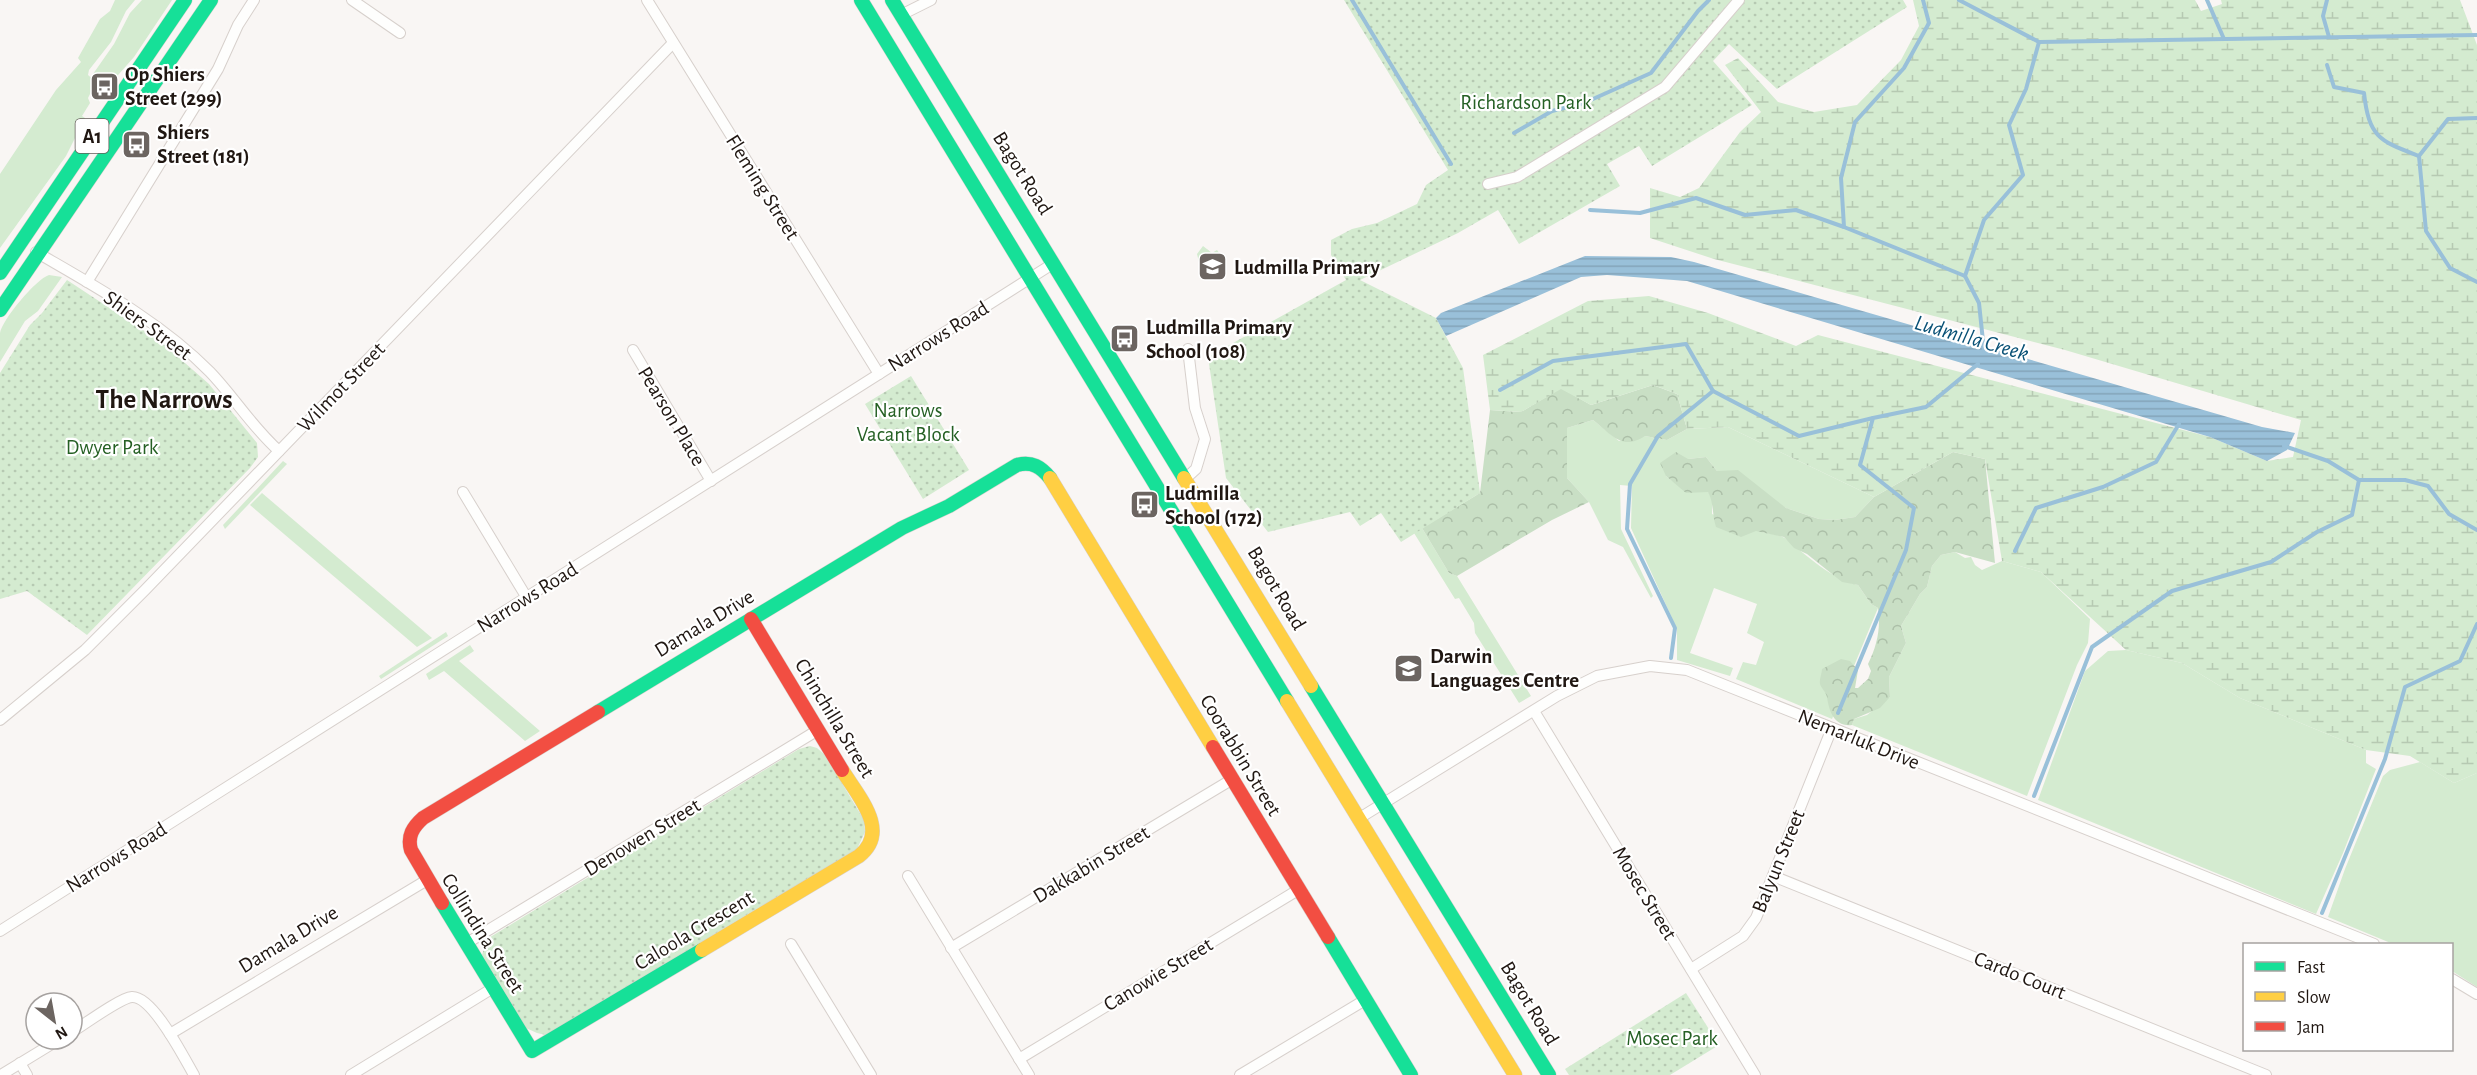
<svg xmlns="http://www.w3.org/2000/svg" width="2477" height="1075" font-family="'Alegreya Sans',sans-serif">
<defs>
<pattern id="forest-crowns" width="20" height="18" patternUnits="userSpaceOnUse" patternTransform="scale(1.5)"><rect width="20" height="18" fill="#c9dfc5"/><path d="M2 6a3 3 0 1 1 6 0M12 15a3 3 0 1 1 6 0" fill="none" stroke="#acbfa8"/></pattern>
<pattern id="wetland-marsh" width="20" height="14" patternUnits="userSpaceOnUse" patternTransform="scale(1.5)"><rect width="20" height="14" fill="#d4ebd0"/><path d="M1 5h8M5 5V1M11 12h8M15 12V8" fill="none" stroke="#b6c9b2"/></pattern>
<pattern id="park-dots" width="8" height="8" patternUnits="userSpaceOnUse" patternTransform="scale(1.5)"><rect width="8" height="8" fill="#d4ebd0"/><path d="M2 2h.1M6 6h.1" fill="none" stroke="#b6c9b2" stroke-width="1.8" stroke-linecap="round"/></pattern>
<pattern id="water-rules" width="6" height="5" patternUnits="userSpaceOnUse" patternTransform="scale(1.5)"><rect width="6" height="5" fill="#99c0d9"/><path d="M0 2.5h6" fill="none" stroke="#84a4b9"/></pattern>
</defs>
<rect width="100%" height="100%" fill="#f9f6f4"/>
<g fill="#d4ebd0">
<polygon points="115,0 135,0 126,11 111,42 89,70 88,75 96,82 88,98 90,103 82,116 85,118 66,156 0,248 0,174 56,90 81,62 78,58 100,19 110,11"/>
<polygon points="142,0 172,0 134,57 111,83 93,74 114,44 130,13"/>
<path d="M 49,275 L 62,277 L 38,311 L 25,321 L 0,362 C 0,352 0,342 0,333 C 2,320 36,279 49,275 Z"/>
<path d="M 1593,420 L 1619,441 L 1645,436 L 1667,440 L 1687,429 L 1728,427 L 1874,497 L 1855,517 L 1835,520 L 1819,519 L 1786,508 L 1717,471 L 1706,457 L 1688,459 L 1666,476 C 1678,486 1693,494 1708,491 L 1712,500 L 1712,514 C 1727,520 1743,526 1759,531 C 1767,534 1780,534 1786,539 C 1806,555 1833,580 1858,585 L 1871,604 L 1878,608 L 1832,719 L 1736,679 L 1743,662 L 1756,665 L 1764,642 L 1747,633 L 1757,604 L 1714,588 L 1690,653 L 1733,668 L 1730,676 L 1677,660 L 1677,629 L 1631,528 L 1632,486 L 1620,485 L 1621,529 L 1653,596 L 1651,598 L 1623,547 L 1608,540 L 1589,502 L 1567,478 L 1567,428 Z"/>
<polygon points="283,461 287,464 225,529 223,525"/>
<polygon points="262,493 432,638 417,647 250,505"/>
<polygon points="1422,528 1449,573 1457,576 1531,696 1519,703 1475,633 1474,623 1459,598 1455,599 1414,533"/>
<polygon points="1955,552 1965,558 1971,557 1975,565 1982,570 2002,561 2041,572 2090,619 2088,643 2077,665 2027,796 1852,725 1854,719 1867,715 1890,697 1889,677 1906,643 1901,626 1920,594 1927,587 1932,566 1941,555"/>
<polygon points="446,632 448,636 381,679 379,676"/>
<polygon points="470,645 474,651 459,661 540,731 525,741 444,671 429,680 426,674"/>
<polygon points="2126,650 2182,663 2240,698 2366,750 2366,763 2376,769 2343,853 2316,914 2038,800 2085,671 2108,651"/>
<polygon points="2420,762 2454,783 2477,773 2477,987 2452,971 2452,944 2393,944 2328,917 2345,869 2383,776 2390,770"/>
</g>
<g fill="url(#forest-crowns)">
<path d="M 1653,385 L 1677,394 L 1687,429 L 1667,440 L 1645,436 C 1622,451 1612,435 1593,420 L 1567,428 L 1567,478 L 1589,502 L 1552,520 L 1457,576 L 1449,573 L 1422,528 L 1480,493 L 1490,410 L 1521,412 L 1561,388 L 1591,405 Z"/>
<path d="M 1676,452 L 1688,459 L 1706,457 L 1717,471 L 1738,470 L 1786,508 L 1819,519 L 1835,520 L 1855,517 L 1874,497 L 1953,452 L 1985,459 L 1995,563 L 1955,552 L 1941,555 L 1932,566 L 1927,587 L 1920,594 L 1901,626 L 1906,643 L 1889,677 L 1890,697 L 1880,708 L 1854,719 L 1852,725 C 1834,727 1829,711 1827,697 C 1826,692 1821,688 1820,684 C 1819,680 1822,673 1822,669 L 1841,659 L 1850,661 L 1858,670 L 1855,688 L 1858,688 L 1868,679 L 1871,671 L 1868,664 C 1877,646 1881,628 1878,608 L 1871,604 L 1858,585 L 1842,582 L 1807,554 L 1794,548 L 1784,537 L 1756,531 L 1741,537 L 1716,527 C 1712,515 1714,503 1708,492 L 1686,493 L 1666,476 L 1660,463 Z"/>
</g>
<polygon fill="url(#wetland-marsh)" points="1913,0 2195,0 2201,11 2222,4 2221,0 2460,0 2477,45 2477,773 2454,783 2410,756 2366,750 2240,698 2182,663 2126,650 2041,572 2002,561 1985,459 1953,452 1874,497 1728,427 1687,429 1677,394 1653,385 1591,405 1561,389 1521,412 1490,410 1483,355 1588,301 1649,296 1708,313 1796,346 1818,335 2210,437 2267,461 2293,457 2301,420 2065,350 1714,259 1650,238 1650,188 1680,197 1699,188 1740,132 1761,112 1725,65 1738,58 1778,102 1814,112 1857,105 1901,60 1919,26"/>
<g fill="url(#park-dots)">
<polygon points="1344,0 1903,0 1907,7 1777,89 1729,44 1713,61 1752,105 1652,166 1639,146 1607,164 1620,186 1519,244 1498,210 1458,233 1360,280 1436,318 1463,368 1480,493 1401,542 1381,513 1360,526 1350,512 1268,532 1226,478 1208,357 1346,280 1331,255 1331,240 1352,229 1377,223 1417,204 1426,185 1448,170"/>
<polygon points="1203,246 1212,253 1217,250 1224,260 1210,269 1199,262 1197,254"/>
<polygon points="67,280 161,342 209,384 257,443 258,457 250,468 87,635 27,591 0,599 0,373 30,325 42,313"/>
<polygon points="911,376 969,470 923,499 865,404"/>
<polygon points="810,746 817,748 825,755 864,820 865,832 857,849 546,1035 537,1033 526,1028 482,955 487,939 799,749"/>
<polygon points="1686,993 1719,1045 1670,1075 1569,1075 1565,1069"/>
</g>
<polygon fill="url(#water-rules)" points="1585,256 1671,257 1694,262 2262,427 2295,433 2287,450 2267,461 2210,437 1687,281 1607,275 1581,277 1446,336 1436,318 1441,313"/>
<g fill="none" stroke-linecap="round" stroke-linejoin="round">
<g stroke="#99c0d9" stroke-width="4">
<polyline points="1352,0 1451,164"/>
<polyline points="1959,0 2039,42 2477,35"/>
<polyline points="2207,0 2224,39"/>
<polyline points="2327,0 2323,16 2329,37"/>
<path d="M 2327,65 L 2334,87 L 2364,93 C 2369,138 2380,141 2419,156"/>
<polyline points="2477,118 2448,119 2419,156 2426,231 2450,268 2477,282"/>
<polyline points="1514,133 1552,111 1584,103 1651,73 1698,11 1709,0"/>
<polyline points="1590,210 1640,213 1696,198 1745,215 1796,210 1844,227 1965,276"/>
<polyline points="1844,227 1841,178 1855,122 1904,68 1929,23 1923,0"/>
<polyline points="1984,351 1979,303 1965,276 1984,220 2023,175 2009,125 2026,89 2039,42"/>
<polyline points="1500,390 1553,361 1686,344 1713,391"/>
<polyline points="2284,446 2328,461 2359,480 2405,480 2428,486 2449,514 2477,530"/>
<polyline points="2015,551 2036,508 2103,487 2156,462 2179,424"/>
<polyline points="1671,658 1675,628 1627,529 1630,484 1658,436 1713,391 1799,436 1873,418"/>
<polyline points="1838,713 1906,550 1914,508 1860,465 1873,418 1926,407 1978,364"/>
<polyline points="2034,796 2092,647 2172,591 2271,562 2317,532 2352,515 2359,480"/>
<polyline points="2322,913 2385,759 2405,687 2460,661 2477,624"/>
</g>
<defs>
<g id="street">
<polyline points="352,0 400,33"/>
<polyline points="647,0 879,374"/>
<polyline points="901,15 931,0"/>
<polyline points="1488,184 1517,177 1665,87 1739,0"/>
<path d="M 36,252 C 96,287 161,322 210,372 C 234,397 252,427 279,451"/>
<polyline points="87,282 218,69 238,25 254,0"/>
<polyline points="633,350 711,481"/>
<polyline points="1185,479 1196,469 1205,439 1195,408 1188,349"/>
<polyline points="463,492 527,598"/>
<polyline points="1534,711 1755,1075"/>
<polyline points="0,720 85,650 145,590 673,43"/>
<polyline points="1358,819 1557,696 1597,676 1650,666 1687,670 2374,944"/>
<polyline points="908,876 1029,1075"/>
<polyline points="1773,876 2266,1075"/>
<polyline points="0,931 1054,263"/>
<polyline points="467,943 818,730"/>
<polyline points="791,944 871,1075"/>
<polyline points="951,948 1231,780"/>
<polyline points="1691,969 1743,936 1756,918 1832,728"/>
<polyline points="2452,979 2477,994"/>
<path d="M 72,1032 C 85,1024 120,998 132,997 C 153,996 184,1058 194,1075"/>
<polyline points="170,1034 427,880"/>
<polyline points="1019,1059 1298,890"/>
<polyline points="20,1063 27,1075"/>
<polyline points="1,1075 60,1039"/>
<polyline points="351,1075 493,988"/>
<polyline points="1240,1075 1365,1000"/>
</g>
<g id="fast">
<polyline points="861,0 1287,701"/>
<polyline points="892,0 1184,478"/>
<polyline points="0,273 185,0"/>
<polyline points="0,310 211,0"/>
<polyline points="1311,686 1549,1075"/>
<path d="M 598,712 L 902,528 L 949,506 L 1017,465 C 1032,461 1041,467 1050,478"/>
<polyline points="442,903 532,1051 702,950"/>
<polyline points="1328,937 1411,1075"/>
</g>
<g id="slow">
<polyline points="1050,478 1213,747"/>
<polyline points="1184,478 1311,686"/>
<polyline points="1287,701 1515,1075"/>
<path d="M 702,950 L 859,856 C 891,831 858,796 842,770"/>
</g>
<g id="jam">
<polyline points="751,619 842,770"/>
<polyline points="1213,747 1328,937"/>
<path d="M 442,903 L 411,850 C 407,836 413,827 423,818 L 598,712"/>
</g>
</defs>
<use href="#street" stroke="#d7d0cc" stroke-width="12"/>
<use href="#fast" stroke="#d7d0cc" stroke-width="15"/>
<use href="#slow" stroke="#d7d0cc" stroke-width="15"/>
<use href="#jam" stroke="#d7d0cc" stroke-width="15"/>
<use href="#street" stroke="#fefefd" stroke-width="10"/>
<use href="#fast" stroke="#16e098" stroke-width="14"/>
<use href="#slow" stroke="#ffcf43" stroke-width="14"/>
<use href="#jam" stroke="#f24e42" stroke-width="14"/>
</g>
<defs>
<symbol id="bus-square" viewBox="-11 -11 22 22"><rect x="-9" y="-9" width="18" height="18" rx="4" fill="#6c6561" stroke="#fff"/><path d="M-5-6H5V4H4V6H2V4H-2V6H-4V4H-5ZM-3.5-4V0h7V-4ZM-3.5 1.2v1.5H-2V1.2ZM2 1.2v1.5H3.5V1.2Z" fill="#fff"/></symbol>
<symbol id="school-square" viewBox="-11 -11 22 22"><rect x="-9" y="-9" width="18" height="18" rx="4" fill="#6c6561" stroke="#fff"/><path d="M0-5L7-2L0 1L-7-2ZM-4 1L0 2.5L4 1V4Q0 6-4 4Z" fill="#fff"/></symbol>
</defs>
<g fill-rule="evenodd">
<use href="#bus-square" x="88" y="70" width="33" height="33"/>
<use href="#bus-square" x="120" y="128" width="33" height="33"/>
<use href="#school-square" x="1196" y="250" width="33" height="33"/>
<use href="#bus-square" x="1108" y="322" width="33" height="33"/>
<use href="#bus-square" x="1128" y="488" width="33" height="33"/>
<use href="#school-square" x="1392" y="652" width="33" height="33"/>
</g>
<g text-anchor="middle" stroke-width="4.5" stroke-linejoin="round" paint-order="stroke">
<rect fill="#fff" stroke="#635d59" stroke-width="1.5" x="75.5" y="119" width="33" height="34" rx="4.5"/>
<g font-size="20" font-weight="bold" fill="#201712">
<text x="92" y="143">A1</text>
</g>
<g font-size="21" font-weight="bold" fill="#201712" stroke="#fff" text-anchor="start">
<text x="125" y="81">Op Shiers<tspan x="125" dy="24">Street (299)</tspan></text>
<text x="157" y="139">Shiers<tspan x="157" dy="24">Street (181)</tspan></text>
<text x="1234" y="274">Ludmilla Primary</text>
<text x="1146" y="334">Ludmilla Primary<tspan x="1146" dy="24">School (108)</tspan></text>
<text x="1165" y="500">Ludmilla<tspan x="1165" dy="24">School (172)</tspan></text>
<text x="1430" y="663">Darwin<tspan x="1430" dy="24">Languages Centre</tspan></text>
</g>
<g font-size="21" fill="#256024" stroke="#fff">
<text x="1526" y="109">Richardson Park</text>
<text x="908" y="417">Narrows<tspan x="908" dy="24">Vacant Block</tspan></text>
<text x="112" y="454">Dwyer Park</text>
<text x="1672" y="1045">Mosec Park</text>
</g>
<g font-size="21" fill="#201712" stroke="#fff">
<text transform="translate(1023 173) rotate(58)" y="7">Bagot Road</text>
<text transform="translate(763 187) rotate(58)" y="7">Fleming Street</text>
<text transform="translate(148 325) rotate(36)" y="7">Shiers Street</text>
<text transform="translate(938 336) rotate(-32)" y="7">Narrows Road</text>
<text transform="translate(341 387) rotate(-46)" y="7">Wilmot Street</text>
<text transform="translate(672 416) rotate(59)" y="7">Pearson Place</text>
<text transform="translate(1277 588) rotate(59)" y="7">Bagot Road</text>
<text transform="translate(527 597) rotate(-32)" y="7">Narrows Road</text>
<text transform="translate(704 623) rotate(-31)" y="7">Damala Drive</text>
<text transform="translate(835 718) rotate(59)" y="7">Chinchilla Street</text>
<text transform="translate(1859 739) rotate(22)" y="7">Nemarluk Drive</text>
<text transform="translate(1241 755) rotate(59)" y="7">Coorabbin Street</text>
<text transform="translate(642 837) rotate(-31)" y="7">Denowen Street</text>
<text transform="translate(116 857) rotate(-32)" y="7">Narrows Road</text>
<text transform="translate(1778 861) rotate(-68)" y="7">Balyun Street</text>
<text transform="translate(1091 864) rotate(-31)" y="7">Dakkabin Street</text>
<text transform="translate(1645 893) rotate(59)" y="7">Mosec Street</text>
<text transform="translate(694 930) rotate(-31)" y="7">Caloola Crescent</text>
<text transform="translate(483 933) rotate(58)" y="7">Collindina Street</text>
<text transform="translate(288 939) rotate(-31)" y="7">Damala Drive</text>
<text transform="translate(1158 974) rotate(-31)" y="7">Canowie Street</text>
<text transform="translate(2020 975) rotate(22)" y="7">Cardo Court</text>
<text transform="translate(1530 1003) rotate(59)" y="7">Bagot Road</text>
</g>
<g font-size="22" font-style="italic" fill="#085075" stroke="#fff">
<text transform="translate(1972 337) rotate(16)" y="8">Ludmilla Creek</text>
</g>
<g font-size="27" font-weight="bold" fill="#201712" stroke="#fff">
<text x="164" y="408">The Narrows</text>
</g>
</g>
<rect x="2243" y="943" width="210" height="108" fill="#ffffff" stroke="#a6a2a0" stroke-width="1.5"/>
<rect x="2255" y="962" width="30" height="9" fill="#16e098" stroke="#a6a2a0" stroke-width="1.5"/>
<text x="2297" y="973" font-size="18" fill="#201712">Fast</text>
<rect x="2255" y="992" width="30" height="9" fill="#ffcf43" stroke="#a6a2a0" stroke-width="1.5"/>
<text x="2297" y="1003" font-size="18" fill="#201712">Slow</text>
<rect x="2255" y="1022" width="30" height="9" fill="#f24e42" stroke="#a6a2a0" stroke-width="1.5"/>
<text x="2297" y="1033" font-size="18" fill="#201712">Jam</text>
<g transform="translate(54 1021) rotate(149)"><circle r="28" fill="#ffffff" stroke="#a6a2a0" stroke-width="1.5"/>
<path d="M0-4.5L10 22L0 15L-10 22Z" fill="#6c6561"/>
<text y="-9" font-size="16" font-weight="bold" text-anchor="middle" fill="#201712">N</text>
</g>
</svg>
